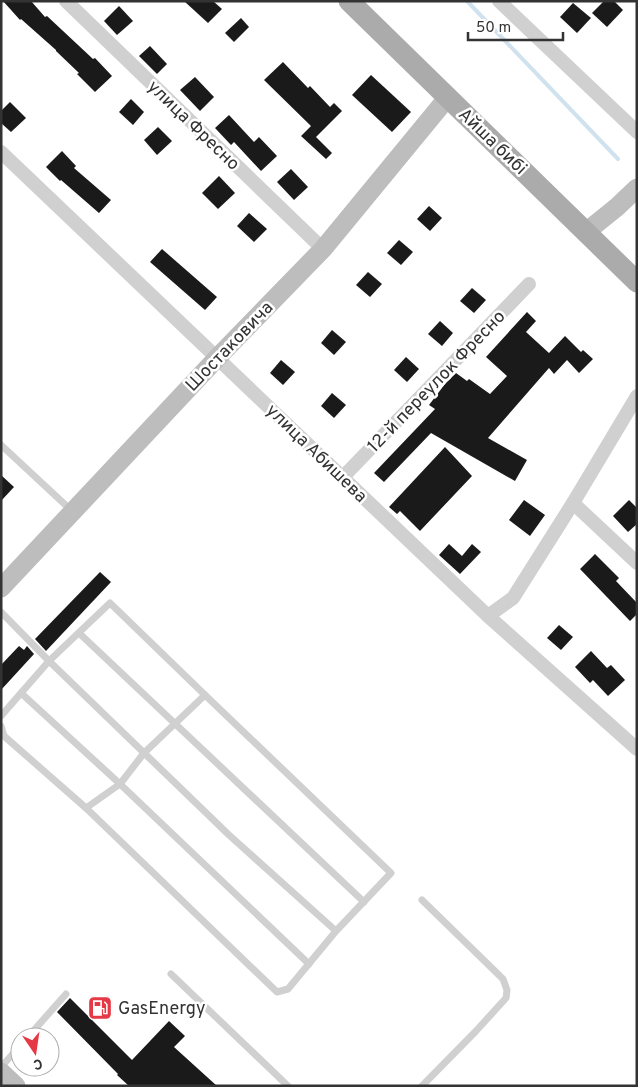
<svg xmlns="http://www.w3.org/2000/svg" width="638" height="1087" font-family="Overpass,sans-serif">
<rect width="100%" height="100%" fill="#fff"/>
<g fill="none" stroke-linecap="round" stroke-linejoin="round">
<polyline stroke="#cfe2ee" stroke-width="4" points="467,1 618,159"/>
</g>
<g fill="#1a1a1a">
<polygon points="3,1 31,1 45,17 47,16 93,59 95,58 112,76 95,92 77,74 79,73 56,51 56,50 21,19 20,20"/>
<polygon points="184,1 213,1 222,9 208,23"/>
<polygon points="604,1 614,1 623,10 607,27 592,13"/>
<polygon points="573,3 591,18 577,33 560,17"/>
<polygon points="119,6 133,21 117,35 104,21"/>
<polygon points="241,18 249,27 234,42 225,33"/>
<polygon points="150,46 167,64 157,74 139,56"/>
<polygon points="283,62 308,88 310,86 330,107 334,103 342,111 316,137 332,153 326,159 301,136 311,126 264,80"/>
<polygon points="371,75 411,112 392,132 352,95"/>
<polygon points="195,77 214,97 200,111 180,90"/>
<polygon points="131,99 144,112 133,125 119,112"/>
<polygon points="10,102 26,118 11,132 1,123 1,111"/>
<polygon points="229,115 254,142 259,137 277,156 261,171 234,142 231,145 215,128"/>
<polygon points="158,127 172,141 157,155 144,140"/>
<polygon points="62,151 76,166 74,168 111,200 99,213 61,180 60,181 46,167"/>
<polygon points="291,169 308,187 294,200 277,182"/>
<polygon points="219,176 235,193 218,209 202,193"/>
<polygon points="429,206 442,218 430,231 417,219"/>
<polygon points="249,213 267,229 254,242 237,226"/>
<polygon points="399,240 413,252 401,265 387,253"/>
<polygon points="162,249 217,297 205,310 150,262"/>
<polygon points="368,272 382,284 370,297 356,285"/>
<polygon points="472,288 486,300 474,313 460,301"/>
<polygon points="527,312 536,321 526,332 549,353 565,336 581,352 583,350 593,359 579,373 567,360 554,374 549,368 488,438 527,460 515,481 431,433 384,482 374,473 435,409 429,405 445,384 456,373 467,381 469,379 490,394 507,376 486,357"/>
<polygon points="440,321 453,333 442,346 428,334"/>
<polygon points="332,330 346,342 334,355 321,343"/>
<polygon points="406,357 419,369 407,382 394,370"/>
<polygon points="281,360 295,372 283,385 270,373"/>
<polygon points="332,393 346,405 334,418 321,406"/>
<polygon points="445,447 472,476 420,531 400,511 397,514 389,507"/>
<polygon points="1,475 14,487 1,501"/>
<polygon points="524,500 545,515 530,536 509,520"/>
<polygon points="629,500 637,508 637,524 628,532 613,516"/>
<polygon points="449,544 462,556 472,544 481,552 460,574 439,555"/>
<polygon points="595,554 619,578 616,581 637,603 637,614 630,621 580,569"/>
<polygon points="100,572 111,582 46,651 35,639"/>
<polygon points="559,625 573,637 561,650 547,638"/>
<polygon points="19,646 24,650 27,646 34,654 1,690 1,665"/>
<polygon points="591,651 607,668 611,665 625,680 608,696 593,680 590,683 575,667"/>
<polygon points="70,998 132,1060 169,1021 185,1036 174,1047 217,1086 129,1086 117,1075 118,1074 57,1012"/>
</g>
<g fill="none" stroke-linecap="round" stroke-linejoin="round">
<g stroke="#d0d0d0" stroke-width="7">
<polyline points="1,445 72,511"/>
<polyline points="1,612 49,661 229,835 336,931 391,873 205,695 144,753 120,784 86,808 277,992 288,989 336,931"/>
<polyline points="79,633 364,902"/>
<polyline points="21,693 120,784 309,964"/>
<polyline points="1,716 49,661 110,603 205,695"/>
<polyline points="1,726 4,736 86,808"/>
<polyline points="422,900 503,979 507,990 506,998 476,1031 422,1086"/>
<polyline points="171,974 288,1086"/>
<polyline points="28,1037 66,994"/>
<polyline points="1,1067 20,1046"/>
</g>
<g stroke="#d0d0d0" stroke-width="14">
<polyline points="66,1 323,249"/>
<polyline points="499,1 637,132"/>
<polyline points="1,152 488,616 637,749"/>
<polyline points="343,477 529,284"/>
<polyline points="573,503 637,563"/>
<polyline points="488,616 513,598 573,503 637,396"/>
</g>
<g stroke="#bdbdbd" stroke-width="19">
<polyline points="586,232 617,207 637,188"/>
<polyline points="1,588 217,358 323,249 448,97"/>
<polyline points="1,1072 16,1086"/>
</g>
<polyline stroke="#ababab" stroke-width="21" points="349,1 637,282"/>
</g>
<defs>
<symbol id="fuel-square" viewBox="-11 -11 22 22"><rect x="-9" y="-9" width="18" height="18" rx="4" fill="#e63946" stroke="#fff"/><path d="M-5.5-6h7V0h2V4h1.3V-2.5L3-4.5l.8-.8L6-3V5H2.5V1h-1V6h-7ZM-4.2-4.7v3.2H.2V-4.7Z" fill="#fff"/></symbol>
</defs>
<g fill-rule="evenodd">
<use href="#fuel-square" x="86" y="994" width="28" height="28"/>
</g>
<g text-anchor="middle" stroke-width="5" stroke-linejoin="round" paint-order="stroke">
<g font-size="18" fill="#333" stroke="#fff">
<text transform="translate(194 125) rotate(44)" y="6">улица Фресно</text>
<text transform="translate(493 141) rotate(44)" y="6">Айша бибі</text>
<text transform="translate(229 346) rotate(-46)" y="6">Шостаковича</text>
<text transform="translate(436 381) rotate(-46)" y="6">12-й переулок Фресно</text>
<text transform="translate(317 453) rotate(44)" y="6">улица Абишева</text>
</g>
<g font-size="18" fill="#333" stroke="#fff" text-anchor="start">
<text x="118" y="1014">GasEnergy</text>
</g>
</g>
<rect width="638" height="1087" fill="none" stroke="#333333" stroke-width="5"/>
<g transform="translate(35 1052) rotate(167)"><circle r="24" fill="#ffffff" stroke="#adadad"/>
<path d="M0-4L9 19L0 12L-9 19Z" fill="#e63946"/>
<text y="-8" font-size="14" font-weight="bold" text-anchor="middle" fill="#333333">С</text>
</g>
<path d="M468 32v8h95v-8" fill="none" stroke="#333333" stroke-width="2.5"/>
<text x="476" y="32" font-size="15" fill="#333333" stroke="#ffffff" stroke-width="4" paint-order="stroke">50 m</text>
</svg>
